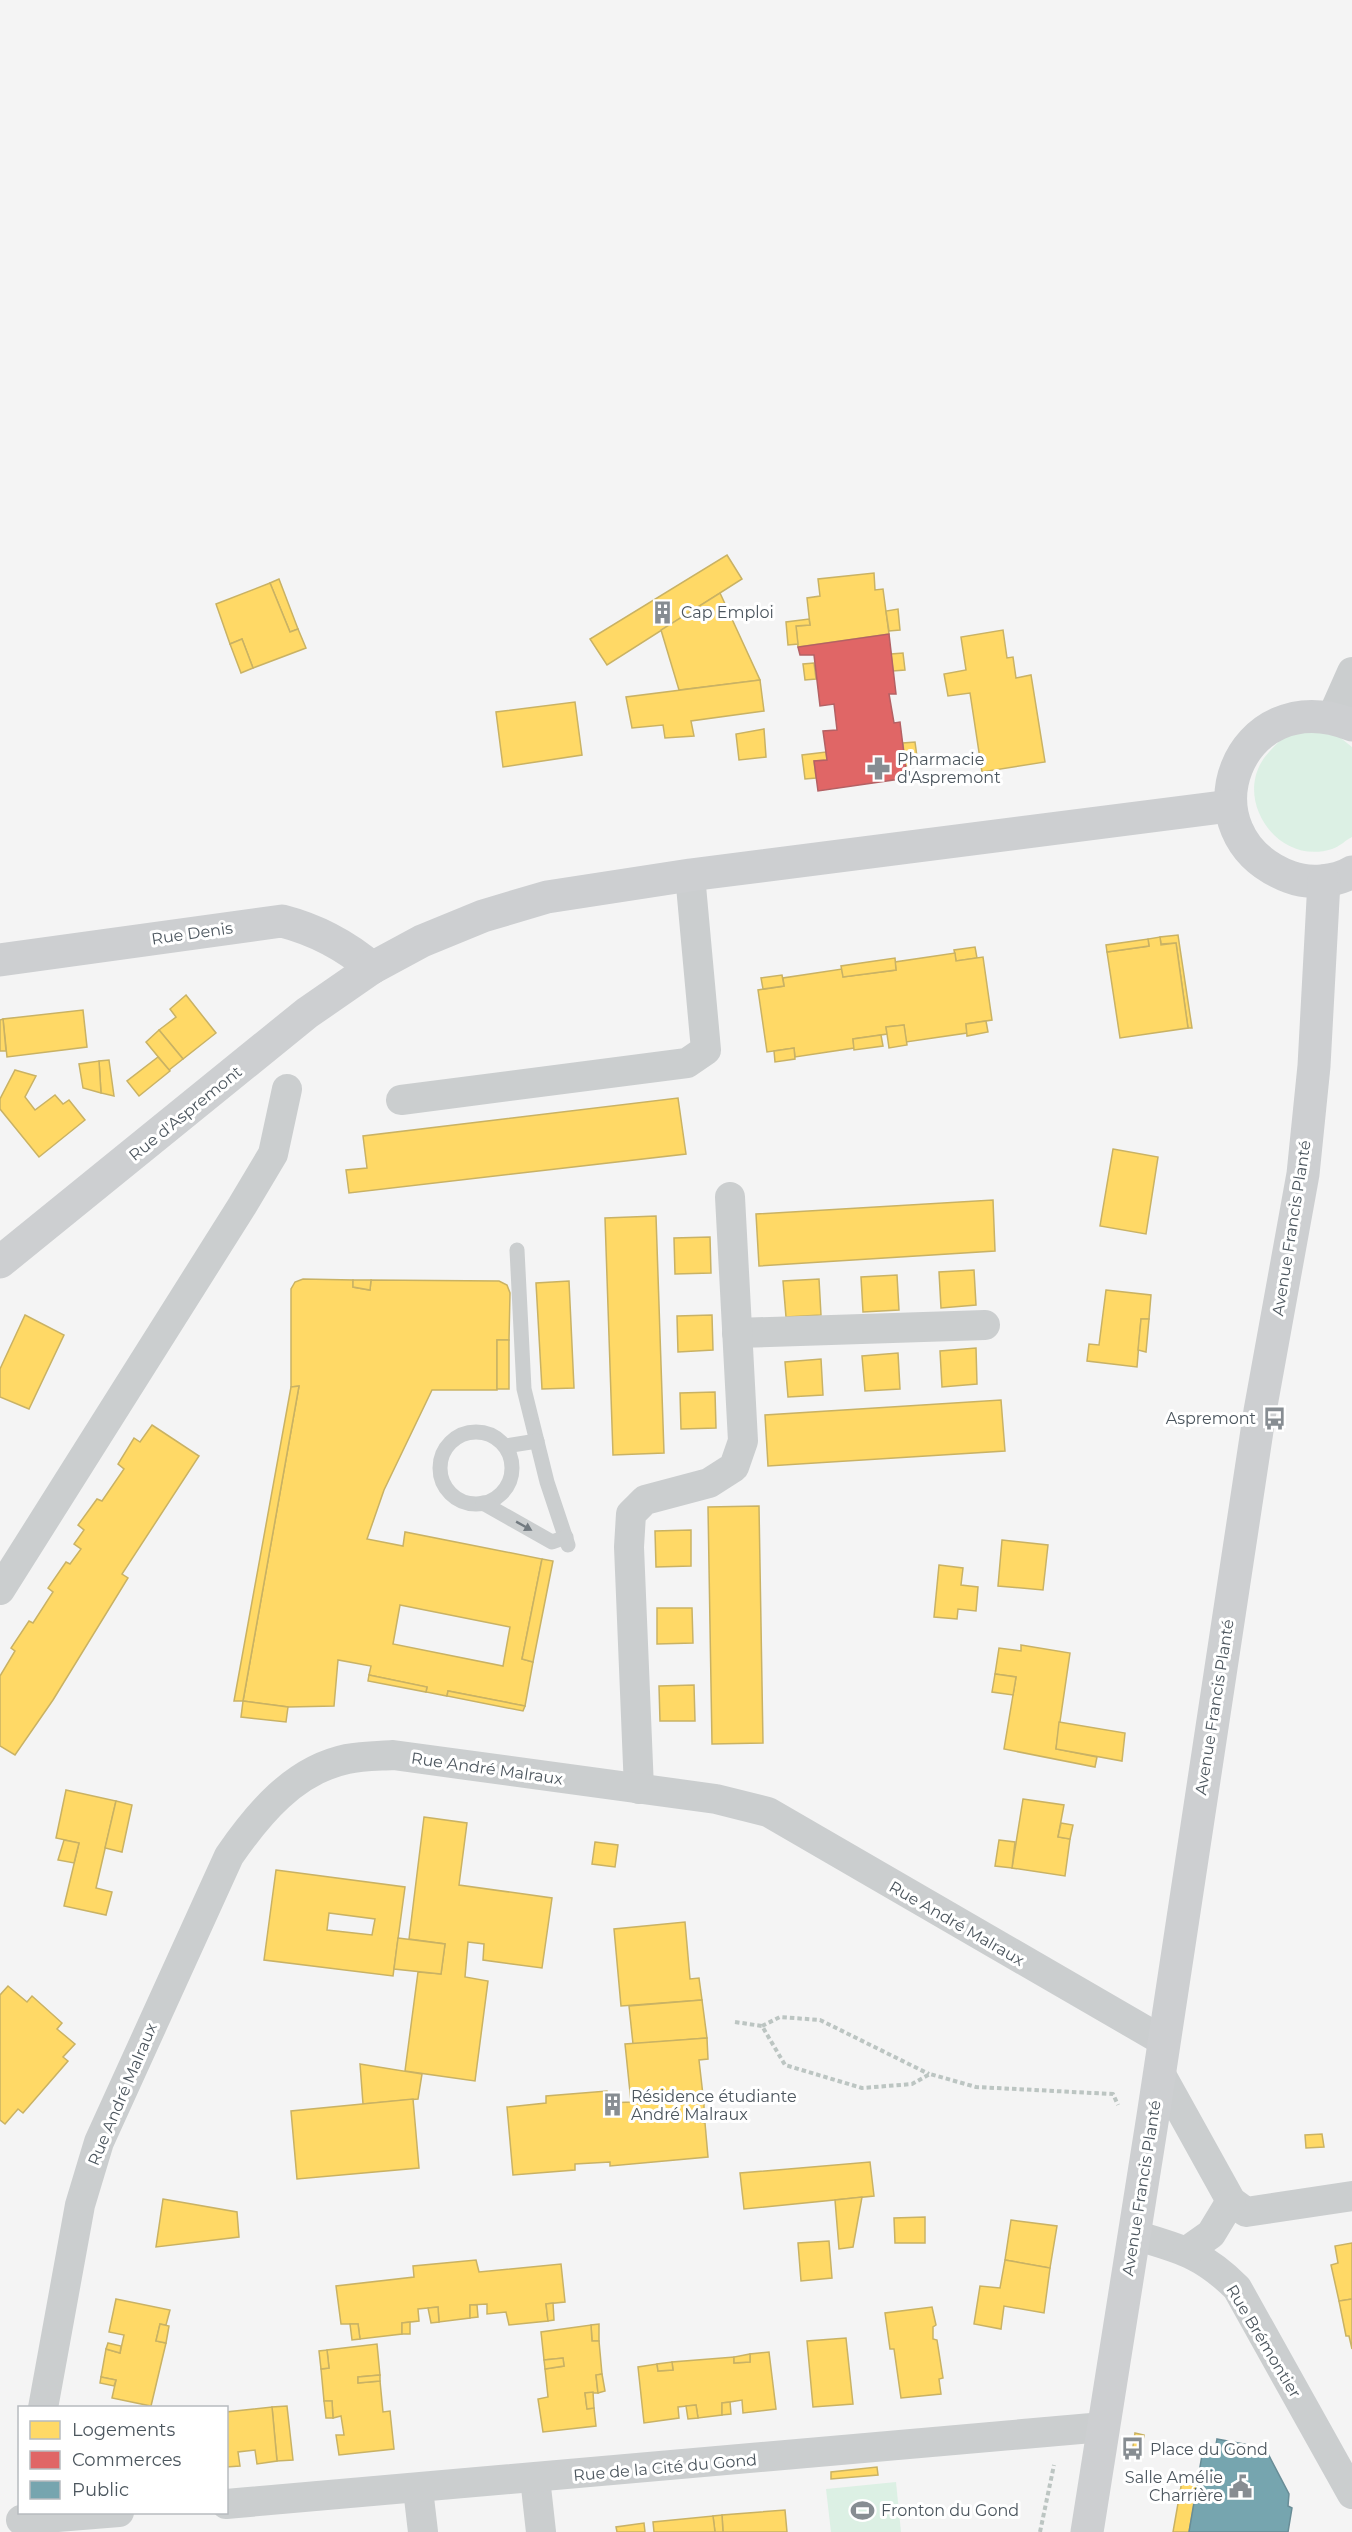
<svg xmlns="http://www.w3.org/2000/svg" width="1352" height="2532" font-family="Montserrat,sans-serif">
<rect width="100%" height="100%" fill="#f4f4f4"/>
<g fill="#dcf0e4">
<path d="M 1309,731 L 1337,735 L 1352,747 L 1352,837 C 1346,840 1339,847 1332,849 C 1276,867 1229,795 1269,752 C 1273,748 1278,742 1282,739 C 1290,735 1300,733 1309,731 Z"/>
<polygon points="896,2482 901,2532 831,2532 826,2489"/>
</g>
<g fill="#ffd966" stroke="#c9b264" stroke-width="1.5" fill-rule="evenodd">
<polygon points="727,555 742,579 607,665 590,639"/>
<polygon points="874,573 875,590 883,589 889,634 798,647 796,626 810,625 807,598 820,596 818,579"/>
<polygon points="279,579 298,629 290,632 270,583"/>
<polygon points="270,583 290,632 298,629 306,648 253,668 242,639 230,644 216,604"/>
<polygon points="720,593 760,680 679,690 661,630"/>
<polygon points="898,609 900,630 889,631 886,611"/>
<polygon points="809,619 810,625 796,626 798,644 788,645 786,622"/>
<polygon points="1003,630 1007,658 1013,657 1016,678 1031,675 1045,762 982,772 970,693 948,696 944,674 966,670 961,637"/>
<polygon points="242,639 253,668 241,673 230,644"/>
<polygon points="903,653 905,670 893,671 891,654"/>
<polygon points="814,663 816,679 805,680 803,664"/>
<polygon points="760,680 764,711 691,721 694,736 665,738 663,725 632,728 626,697"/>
<polygon points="575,702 582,755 503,767 496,712"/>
<polygon points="764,729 766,757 739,760 736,734"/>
<polygon points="915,742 918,764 905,766 903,743"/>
<polygon points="826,752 827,760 814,761 816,778 805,779 802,755"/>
<polygon points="1178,935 1192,1028 1188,1028 1176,943 1161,944 1160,937"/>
<polygon points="1160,937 1161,945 1176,943 1188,1028 1120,1038 1107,952 1149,946 1148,939"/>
<polygon points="1148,939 1149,946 1107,952 1106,945"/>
<polygon points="975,947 977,958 956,961 954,950"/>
<polygon points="955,953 956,961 983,957 992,1020 966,1024 967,1033 906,1042 904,1025 886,1027 887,1034 853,1039 854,1048 795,1057 794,1048 767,1052 758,990 784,986 783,978 842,969 843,977 896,970 895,962"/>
<polygon points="895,958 896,970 843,977 841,966"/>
<polygon points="782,975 784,986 763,989 761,978"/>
<polygon points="186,995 216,1033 183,1059 159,1030 176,1017 170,1009"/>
<polygon points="83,1010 87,1047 7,1057 3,1019"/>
<polygon points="3,1019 6,1051 0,1051 0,1020"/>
<polygon points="986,1021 988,1032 967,1036 966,1024"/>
<polygon points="904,1025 907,1045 889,1048 886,1027"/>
<polygon points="159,1030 183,1059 169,1070 146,1042"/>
<polygon points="881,1035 883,1046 854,1050 853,1039"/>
<polygon points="794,1048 795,1059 775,1062 774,1051"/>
<polygon points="158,1057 170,1071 139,1096 127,1081"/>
<polygon points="109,1060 114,1096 101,1093 99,1061"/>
<polygon points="99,1061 101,1093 83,1088 79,1064"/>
<polygon points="15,1070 36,1076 25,1097 35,1110 55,1095 63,1104 69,1100 85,1120 39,1157 0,1109 0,1099"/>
<polygon points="678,1098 686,1154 349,1193 346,1170 367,1168 363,1136"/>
<polygon points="1113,1149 1158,1157 1146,1234 1100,1226"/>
<polygon points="993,1200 995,1251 759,1266 756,1214"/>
<polygon points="656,1216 664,1453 613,1455 605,1218"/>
<polygon points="710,1237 711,1273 675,1274 674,1238"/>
<polygon points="974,1270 976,1305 941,1308 939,1272"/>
<polygon points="897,1275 899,1310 863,1312 861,1277"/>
<path d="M 303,1279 L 353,1280 L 353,1287 L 370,1290 L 371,1280 L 499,1281 L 507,1285 L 510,1293 L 509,1340 L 497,1340 L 497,1390 L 432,1390 L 384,1490 L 367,1539 L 403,1546 L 405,1532 L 542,1559 L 522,1659 L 533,1662 L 525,1706 L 448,1691 L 447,1696 L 426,1692 L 427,1687 L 369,1675 L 371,1666 L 338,1660 L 334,1706 L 288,1707 L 243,1701 L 299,1386 L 291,1387 L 291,1289 L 295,1282 ZM 400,1605 L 510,1627 L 503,1666 L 393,1644 Z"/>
<polygon points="819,1279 821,1315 786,1317 783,1281"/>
<polygon points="353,1280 371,1280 370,1290 353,1287"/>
<polygon points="569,1281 574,1388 542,1389 536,1283"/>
<polygon points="1106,1290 1151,1295 1149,1319 1141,1319 1137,1367 1087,1361 1089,1344 1099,1345"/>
<polygon points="25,1315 64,1335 29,1409 0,1397 0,1369"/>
<polygon points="712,1315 713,1350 678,1352 677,1316"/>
<polygon points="1141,1319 1149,1319 1146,1352 1138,1350"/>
<rect x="497" y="1340" width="12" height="49"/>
<polygon points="976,1348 977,1384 942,1387 940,1351"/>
<polygon points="898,1353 900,1389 865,1391 862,1356"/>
<polygon points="821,1359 823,1395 788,1397 785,1362"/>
<polygon points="299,1386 243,1701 234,1701 291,1387"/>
<polygon points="715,1392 716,1428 681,1429 680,1393"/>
<polygon points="1001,1400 1005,1451 768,1466 765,1415"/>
<polygon points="152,1425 199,1456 122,1574 128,1578 53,1700 15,1755 0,1746 0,1676 15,1651 11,1648 29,1621 33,1623 53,1592 48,1588 66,1562 70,1564 81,1549 74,1544 84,1530 78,1525 97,1499 102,1501 124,1469 118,1464 134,1438 140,1442"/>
<polygon points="759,1506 763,1743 712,1744 708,1507"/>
<polygon points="691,1530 691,1566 656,1567 655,1531"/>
<polygon points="1002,1540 1048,1545 1043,1590 998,1586"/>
<polygon points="542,1559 553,1561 533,1662 522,1659"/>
<polygon points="939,1565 963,1568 961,1585 978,1587 976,1611 958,1609 957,1619 934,1617"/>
<polygon points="657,1608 692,1608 693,1643 657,1644"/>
<polygon points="1021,1645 1070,1653 1056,1749 1097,1757 1095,1767 1004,1749 1016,1677 995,1674 999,1648 1021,1651"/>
<polygon points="995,1674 1016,1677 1013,1695 992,1692"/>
<polygon points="369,1675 427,1687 426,1692 368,1681"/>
<polygon points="694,1685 695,1721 660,1721 659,1686"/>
<polygon points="448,1691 525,1706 523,1711 447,1696"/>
<polygon points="243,1701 288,1707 286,1722 241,1717"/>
<polygon points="1059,1722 1125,1733 1122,1761 1056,1749"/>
<polygon points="66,1790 116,1801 96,1888 112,1892 106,1915 64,1906 79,1843 56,1838"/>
<polygon points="1023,1799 1064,1805 1058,1837 1070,1839 1065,1876 1012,1868"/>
<polygon points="116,1801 132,1805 122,1852 105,1848"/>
<polygon points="424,1817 467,1823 459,1885 552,1898 542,1968 483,1960 484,1944 468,1942 465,1977 488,1981 475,2081 405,2071 418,1972 441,1974 445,1944 409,1939"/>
<polygon points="1061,1823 1073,1825 1070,1839 1058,1837"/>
<polygon points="64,1840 79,1843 74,1863 58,1860"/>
<polygon points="999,1840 1015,1842 1012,1868 995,1866"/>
<polygon points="595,1842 618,1845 615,1867 592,1864"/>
<path d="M 276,1870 L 405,1887 L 393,1976 L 264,1960 ZM 329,1913 L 375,1919 L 372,1935 L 327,1930 Z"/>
<polygon points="685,1922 690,1979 699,1978 702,2000 621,2006 614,1929"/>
<polygon points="398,1938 445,1944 441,1974 394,1969"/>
<polygon points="8,1986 27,2002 32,1996 62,2023 57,2029 75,2044 63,2057 68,2061 23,2113 18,2109 5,2124 0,2120 0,1995"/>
<polygon points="702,2000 707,2038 633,2044 629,2006"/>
<polygon points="707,2038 708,2059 699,2060 704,2104 704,2116 701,2116 701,2122 705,2123 708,2157 610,2166 610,2162 575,2164 575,2170 513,2175 507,2107 546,2103 546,2096 607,2091 609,2103 631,2102 625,2044"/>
<polygon points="360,2064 422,2074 418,2099 363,2104"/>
<polygon points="413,2099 419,2168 297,2179 291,2111"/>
<polygon points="1322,2134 1324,2147 1306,2148 1305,2135"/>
<polygon points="870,2162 874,2196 744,2209 740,2173"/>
<polygon points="862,2197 853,2247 839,2249 835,2200"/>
<polygon points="163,2199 237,2212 239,2237 156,2247"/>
<polygon points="925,2217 925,2243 895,2243 894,2218"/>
<polygon points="1011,2220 1057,2226 1050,2268 1005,2260"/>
<polygon points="829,2241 832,2278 801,2281 798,2243"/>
<polygon points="1352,2243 1352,2299 1339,2301 1331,2265 1338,2263 1335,2246"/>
<polygon points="476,2260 479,2272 561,2264 565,2302 546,2304 548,2321 509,2325 506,2312 487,2314 487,2304 470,2305 470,2318 439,2322 438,2307 418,2309 419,2321 402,2323 402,2334 360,2339 358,2324 341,2324 336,2286 414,2277 413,2266"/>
<polygon points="1005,2260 1050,2268 1044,2313 1004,2306 1001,2329 974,2324 980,2286 1000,2288"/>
<polygon points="116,2299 170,2310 166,2325 160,2324 156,2341 166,2343 151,2406 112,2398 116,2380 101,2377 106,2349 120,2353 124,2335 109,2332"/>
<polygon points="1352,2299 1352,2349 1349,2336 1346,2336 1339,2301"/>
<polygon points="553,2303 554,2320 548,2321 546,2304"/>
<polygon points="470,2305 477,2305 478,2317 470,2318"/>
<polygon points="438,2307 439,2322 431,2323 428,2308"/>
<polygon points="932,2307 936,2325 933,2327 933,2339 937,2340 943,2378 939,2379 941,2394 901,2398 894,2349 890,2349 885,2313"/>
<polygon points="410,2322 410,2334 402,2334 402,2323"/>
<polygon points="160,2324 169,2326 166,2343 156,2341"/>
<polygon points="350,2324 358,2324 360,2339 352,2340"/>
<polygon points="599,2324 599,2341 592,2341 591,2325"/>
<polygon points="591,2325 592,2341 599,2341 602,2374 596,2375 598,2393 585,2393 587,2409 594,2408 596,2426 543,2432 538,2399 548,2397 545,2369 564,2366 563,2358 544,2360 541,2332"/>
<polygon points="846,2338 853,2404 813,2407 807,2341"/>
<polygon points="108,2343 121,2346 120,2353 106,2349"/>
<polygon points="377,2344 380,2375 358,2377 358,2383 380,2381 383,2412 390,2411 394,2449 339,2455 336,2435 344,2435 341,2416 333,2418 332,2401 324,2401 321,2369 329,2368 327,2350"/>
<polygon points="327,2350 329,2368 321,2369 319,2351"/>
<polygon points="769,2352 776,2409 743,2413 742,2400 730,2402 722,2403 722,2415 698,2418 696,2405 678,2407 679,2418 644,2423 638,2367 657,2364 658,2371 673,2370 672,2362 734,2357 734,2363 750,2362 750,2354"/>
<polygon points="750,2354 750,2362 734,2363 734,2357"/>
<polygon points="563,2358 564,2366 545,2369 544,2360"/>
<polygon points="672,2362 673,2370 658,2371 657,2364"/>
<polygon points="602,2374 605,2391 598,2393 596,2375"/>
<polygon points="380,2375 380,2381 358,2383 358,2377"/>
<polygon points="101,2377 116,2380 114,2386 100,2383"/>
<polygon points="593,2392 594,2408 587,2409 585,2393"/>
<polygon points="324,2401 332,2401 333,2418 326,2418"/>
<polygon points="730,2402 731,2414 722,2415 722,2403"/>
<polygon points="696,2405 698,2418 688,2419 686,2406"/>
<polygon points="287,2406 293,2460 277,2461 272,2407"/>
<polygon points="272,2407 277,2461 257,2464 255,2450 238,2452 240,2466 226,2467 226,2412"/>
<polygon points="1135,2433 1144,2435 1140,2455 1132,2453"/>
<polygon points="877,2467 878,2475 831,2479 831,2472"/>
<polygon points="1183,2475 1199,2477 1189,2532 1173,2532"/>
<polygon points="785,2510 787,2532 723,2532 722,2515"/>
<polygon points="722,2515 723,2532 715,2532 713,2516"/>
<polygon points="713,2516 715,2532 654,2532 653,2522"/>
<polygon points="644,2523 645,2532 617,2532 616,2527"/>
</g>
<polygon fill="#e06666" stroke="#b46164" stroke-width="1.5" points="889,634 896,694 889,694 894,723 900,722 907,778 818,791 814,761 827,760 823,731 837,730 834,704 820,706 814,655 800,655 798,647"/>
<polygon fill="#76a5af" stroke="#698d97" stroke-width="1.5" points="1217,2439 1265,2448 1289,2494 1288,2506 1292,2508 1288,2532 1189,2532 1202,2455 1214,2456"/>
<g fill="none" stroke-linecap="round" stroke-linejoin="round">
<g stroke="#bcc5c2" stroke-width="4" stroke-dasharray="4.5 3" stroke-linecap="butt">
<polyline points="735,2022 762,2026 785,2065 862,2088 912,2084 930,2074 976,2087 1113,2094 1118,2105"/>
<polyline points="762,2026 780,2017 820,2020 929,2074"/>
<polyline points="1040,2532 1054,2465"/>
</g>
<g stroke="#cbcecf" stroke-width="15">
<polyline points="517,1250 524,1389 547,1482 568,1545"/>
<circle cx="476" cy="1468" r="36"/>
<polyline points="506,1446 537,1441"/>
<polyline points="483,1503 552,1542 566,1537"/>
</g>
<g stroke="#cbcecf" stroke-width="30">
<polyline points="1332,717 1352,672"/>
<polyline points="401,1100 687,1063 706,1050 690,875"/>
<polyline points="737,1333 985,1325"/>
<polyline points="0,1590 242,1206 273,1154 287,1089"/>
<polyline points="639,1789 629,1547 631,1514 645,1500 709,1483 734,1467 743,1441 730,1197"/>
<polyline points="1160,2073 1231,2201 1246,2212 1352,2196"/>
<path d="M 1134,2235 C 1180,2249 1202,2253 1237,2288 L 1352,2494"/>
<polyline points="1187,2251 1211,2234 1231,2201"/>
<path d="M 43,2408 L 80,2205 L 99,2142 L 229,1856 C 258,1814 294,1770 347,1759 C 362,1756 378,1756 393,1755 L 716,1799 L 768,1812 L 1165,2042"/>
<polyline points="535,2478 541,2532"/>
<polyline points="418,2489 423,2532"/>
<polyline points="226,2504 1103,2427"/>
<polyline points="21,2520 119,2512"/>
</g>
<g stroke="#cdcfd1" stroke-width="33">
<path d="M 1352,725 C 1238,679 1179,835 1290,877 C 1308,884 1336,882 1352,872"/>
<path d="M 0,960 L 282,921 C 317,930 345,945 372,968"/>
<polyline points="0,1262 307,1013 372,968 422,941 483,916 547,897 690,875 1230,806"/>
<polyline points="1087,2532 1153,2116 1260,1411 1303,1174 1314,1066 1324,881"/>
</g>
</g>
<defs><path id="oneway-solid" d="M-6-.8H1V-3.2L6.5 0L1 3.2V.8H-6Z" transform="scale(1.5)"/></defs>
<use fill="#727a80" href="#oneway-solid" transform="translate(524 1526) rotate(29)"/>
<defs>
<symbol id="building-bare" viewBox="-9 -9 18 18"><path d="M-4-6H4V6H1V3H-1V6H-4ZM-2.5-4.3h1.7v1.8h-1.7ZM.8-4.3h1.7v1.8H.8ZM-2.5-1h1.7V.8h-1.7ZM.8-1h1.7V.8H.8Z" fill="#878d92" stroke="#fff" stroke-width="2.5" paint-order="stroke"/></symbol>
<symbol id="pharmacy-bare" viewBox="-9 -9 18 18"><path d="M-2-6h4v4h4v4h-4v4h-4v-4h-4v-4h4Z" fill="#878d92" stroke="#fff" stroke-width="2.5" paint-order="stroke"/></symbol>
<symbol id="bus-bare" viewBox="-9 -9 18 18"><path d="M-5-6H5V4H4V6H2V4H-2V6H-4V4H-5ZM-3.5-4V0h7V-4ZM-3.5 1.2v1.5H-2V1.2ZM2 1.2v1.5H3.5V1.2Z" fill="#878d92" stroke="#fff" stroke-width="2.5" paint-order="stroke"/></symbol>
<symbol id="civic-bare" viewBox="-9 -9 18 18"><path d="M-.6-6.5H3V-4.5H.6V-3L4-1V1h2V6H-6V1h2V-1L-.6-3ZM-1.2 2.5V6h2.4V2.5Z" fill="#878d92" stroke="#fff" stroke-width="2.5" paint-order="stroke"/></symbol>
<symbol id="stadium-bare" viewBox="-9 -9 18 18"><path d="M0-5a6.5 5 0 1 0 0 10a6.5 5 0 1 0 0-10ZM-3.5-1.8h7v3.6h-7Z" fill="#878d92" stroke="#fff" stroke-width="2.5" paint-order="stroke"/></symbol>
</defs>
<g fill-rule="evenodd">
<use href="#building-bare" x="646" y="596" width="33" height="33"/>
<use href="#pharmacy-bare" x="862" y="752" width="33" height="33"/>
<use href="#bus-bare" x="1258" y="1402" width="33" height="33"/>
<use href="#building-bare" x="596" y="2088" width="33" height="33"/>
<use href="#bus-bare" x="1116" y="2432" width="33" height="33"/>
<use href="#civic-bare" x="1224" y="2470" width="33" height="33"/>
<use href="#stadium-bare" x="846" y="2494" width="33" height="33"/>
</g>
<g text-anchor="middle" stroke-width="6" stroke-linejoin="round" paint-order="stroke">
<g font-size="16" fill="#4c565e" stroke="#fff" text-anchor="start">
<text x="681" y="618">Cap Emploi</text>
<text x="897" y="765">Pharmacie<tspan x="897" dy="18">d'Aspremont</tspan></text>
<text x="1256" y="1424" text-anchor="end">Aspremont</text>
<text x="631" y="2102">Résidence étudiante<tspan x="631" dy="18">André Malraux</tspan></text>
<text x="1150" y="2455">Place du Gond</text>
<text x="1223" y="2483" text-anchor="end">Salle Amélie<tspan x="1223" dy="18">Charrière</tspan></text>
<text x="881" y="2516">Fronton du Gond</text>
</g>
<g font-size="16" fill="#4c565e" stroke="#fff">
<text transform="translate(192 933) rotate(-8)" y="6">Rue Denis</text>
<text transform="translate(185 1113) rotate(-39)" y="6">Rue d'Aspremont</text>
<text transform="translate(1291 1228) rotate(-81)" y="6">Avenue Francis Planté</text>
<text transform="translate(1214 1707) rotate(-81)" y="6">Avenue Francis Planté</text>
<text transform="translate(487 1768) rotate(8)" y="6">Rue André Malraux</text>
<text transform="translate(957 1923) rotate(30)" y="6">Rue André Malraux</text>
<text transform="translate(122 2094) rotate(-67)" y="6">Rue André Malraux</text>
<text transform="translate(1141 2188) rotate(-81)" y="6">Avenue Francis Planté</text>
<text transform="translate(1264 2341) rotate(59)" y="6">Rue Brémontier</text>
<text transform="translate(665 2467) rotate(-5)" y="6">Rue de la Cité du Gond</text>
</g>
</g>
<rect x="18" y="2406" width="210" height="108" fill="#ffffff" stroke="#b7bbbf" stroke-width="1.5"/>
<rect x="30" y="2421" width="30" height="18" fill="#ffd966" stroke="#b7bbbf" stroke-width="1.5"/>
<text x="72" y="2436" font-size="18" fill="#4c565e">Logements</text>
<rect x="30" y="2451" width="30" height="18" fill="#e06666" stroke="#b7bbbf" stroke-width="1.5"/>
<text x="72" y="2466" font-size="18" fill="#4c565e">Commerces</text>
<rect x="30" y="2481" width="30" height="18" fill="#76a5af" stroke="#b7bbbf" stroke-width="1.5"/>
<text x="72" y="2496" font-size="18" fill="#4c565e">Public</text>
</svg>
